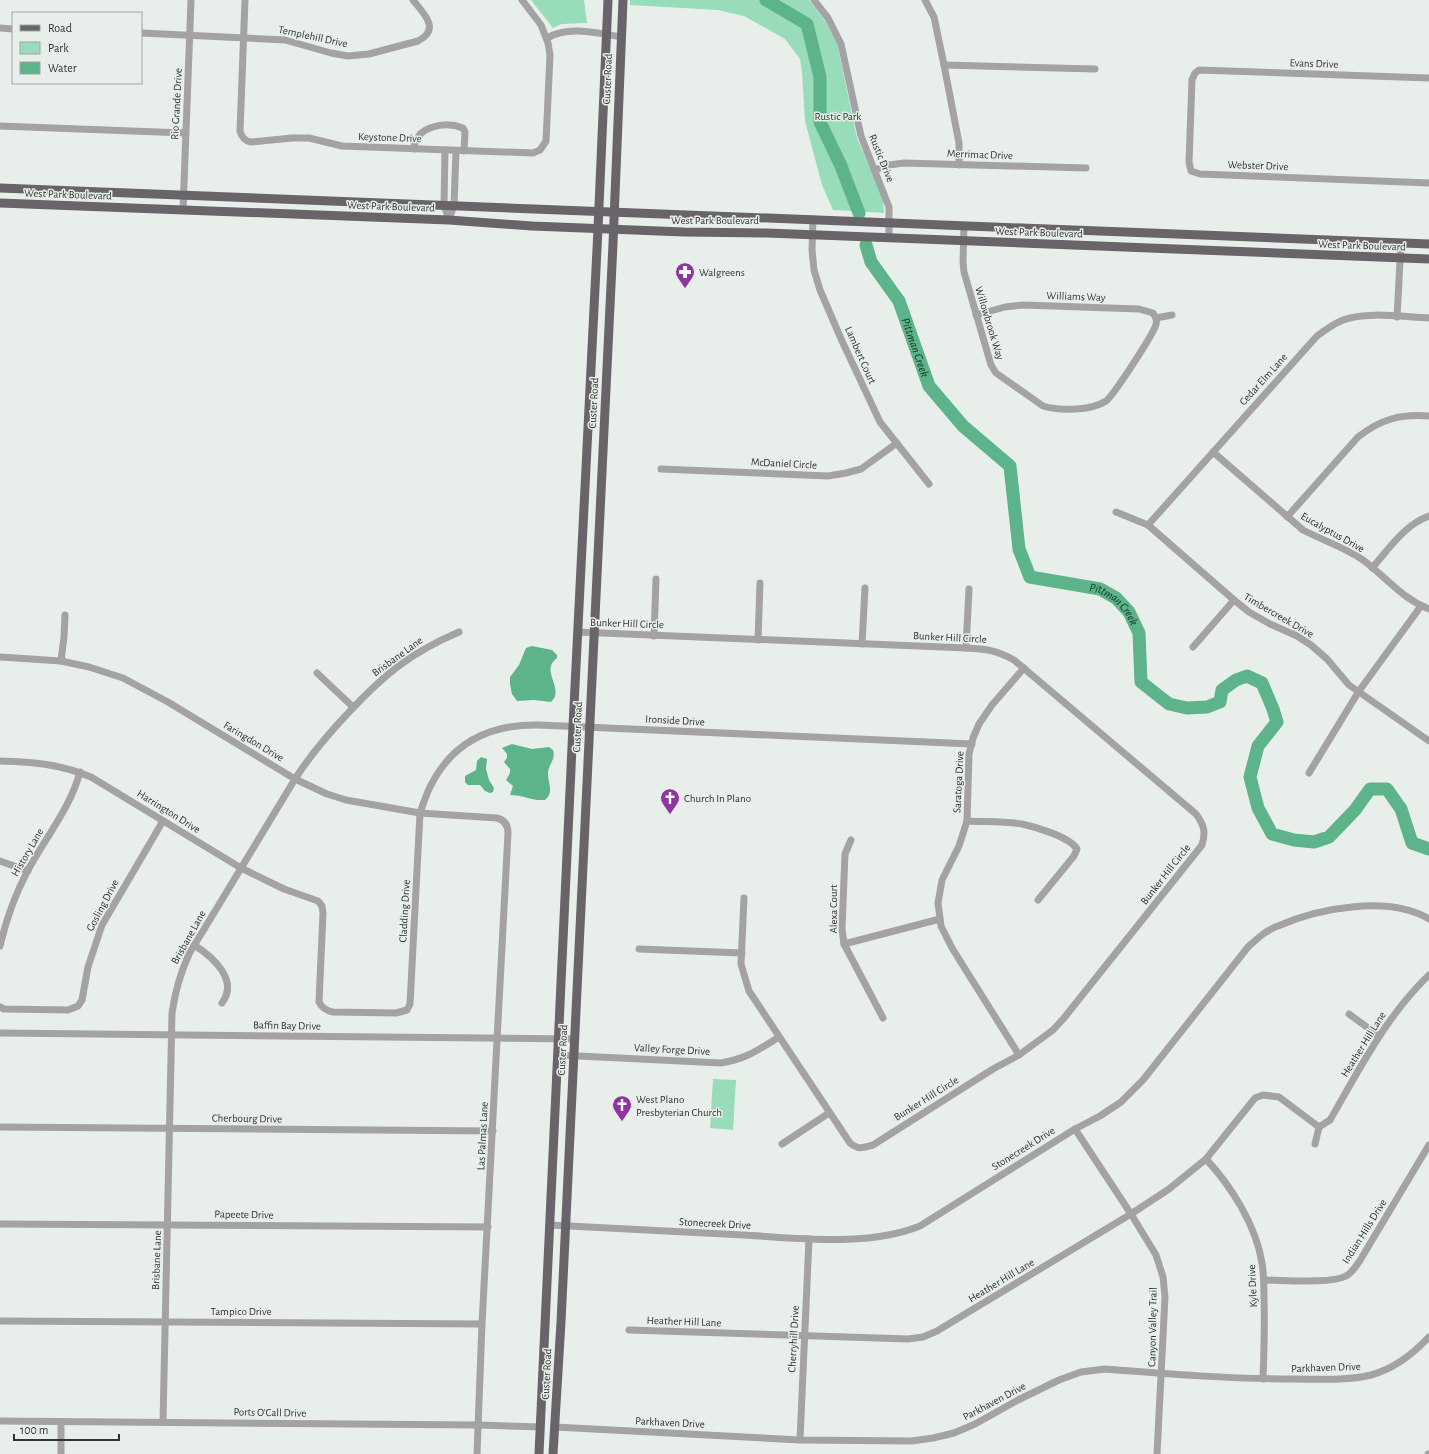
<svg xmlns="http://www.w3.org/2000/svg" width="1429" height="1454" font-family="'Alegreya Sans',sans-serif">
<rect width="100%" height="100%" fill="#e8efeb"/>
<g fill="#98dcb9">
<polygon points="531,0 584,0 587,23 561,24 553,28"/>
<polygon points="630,0 809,0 826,22 837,43 857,138 883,198 884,213 833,210 822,185 805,121 802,72 800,59 785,39 744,16 718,10 630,5"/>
<polygon points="713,1079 736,1080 733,1130 710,1128"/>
</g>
<g fill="#5db38a">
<path d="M 532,646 L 552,650 L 557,655 L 557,658 C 539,671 566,689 551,702 L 534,700 L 517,701 L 512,694 L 510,684 L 510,677 L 519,665 L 526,648 Z"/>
<path d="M 512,744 L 532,749 L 549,747 L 553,750 C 556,759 549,764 548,772 C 547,782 555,792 545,800 C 531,801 523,795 510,795 L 513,786 L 506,780 L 510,773 L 510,769 L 504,762 L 507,758 L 507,754 L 502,748 Z"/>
<polygon points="481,757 487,759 486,769 489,780 494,788 493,792 490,793 485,791 480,785 468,785 465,782 465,776 476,770 477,761"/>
</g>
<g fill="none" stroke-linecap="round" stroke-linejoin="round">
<g stroke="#5db38a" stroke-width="13">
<polyline points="766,0 807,24 820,77 820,122 841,166 859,213"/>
<path id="s1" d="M 866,245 L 871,262 L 899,301 L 929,386 L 963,426 L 1010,466 L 1019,549 L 1030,577 L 1100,589 L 1116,598 L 1129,612 L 1139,633 L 1141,682 L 1169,704 L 1187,708 L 1207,707 L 1220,702 L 1222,690 L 1236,680 L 1247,676 L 1262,683 L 1273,709 L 1277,722 L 1258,746 L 1250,777 L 1258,808 L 1272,834 L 1294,840 L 1314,842 L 1329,837 L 1355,810 L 1370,789 L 1387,789 L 1401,809 L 1412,843 L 1429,849"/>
</g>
<g stroke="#a4a2a4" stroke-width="7">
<path d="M 245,0 L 240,131 C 242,138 245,141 251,142 L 292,138 L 309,138 L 342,146 L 533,153 L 540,150 L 546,141 L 550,55 L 548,43 L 541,25 L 522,0"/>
<polyline points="814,0 828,18 841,44 861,136 889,207 889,237"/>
<polyline points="925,0 934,17 944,65 959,143 959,165"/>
<polyline points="0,28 13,29"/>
<path d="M 141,33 L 285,40 L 331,53 L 348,56 L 369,54 L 418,41 C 441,29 424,14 413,0"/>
<path d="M 547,38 C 568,25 598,33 621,37"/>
<polyline points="944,65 1095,69"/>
<polyline points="1429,78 1199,70 1195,73 1192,80 1189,162 1191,171 1200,174 1429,183"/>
<polyline points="0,126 185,133"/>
<path d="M 414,149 C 415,126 445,121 463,128 L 465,132 L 464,151"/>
<polyline points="445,150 444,205 449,220"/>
<polyline points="875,170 889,165 904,163 1086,168"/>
<polyline points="183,210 191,0"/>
<polyline points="813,219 812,250 814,270 820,290 842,341 880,422 929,484"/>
<polyline points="449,220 454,205 456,151"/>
<path d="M 964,226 L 963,262 L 964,272 L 991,365 L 996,373 L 1043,406 C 1059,411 1091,411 1106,401 C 1113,396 1155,332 1156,324 C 1157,322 1156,319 1156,318"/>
<polyline points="976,315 1005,307 1023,305 1139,309 1153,313 1156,318"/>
<polyline points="1397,317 1401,243"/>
<polyline points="1156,318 1172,315"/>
<path d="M 1213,452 L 1303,530 C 1322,540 1344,547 1363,560 C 1386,577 1401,598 1429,609"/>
<polyline points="661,469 828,476 846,473 861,469 897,443"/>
<polyline points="1116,512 1148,525 1234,600 1249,612 1270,624 1297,636 1311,645 1327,659 1349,685 1429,741"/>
<path d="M 1287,517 L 1358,437 C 1381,419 1400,414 1429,416"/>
<path d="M 1148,525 L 1317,336 C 1325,330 1333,324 1343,320 C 1366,311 1404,317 1429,318"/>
<path d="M 1372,568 C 1388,550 1405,524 1429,516"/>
<path d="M 578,632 L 966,648 C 986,649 996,650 1014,660 L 1196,814 C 1204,825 1206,832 1202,845 L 1064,1018 L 1053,1030 L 1019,1055 L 993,1069 L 873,1145 C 862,1148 859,1150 850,1143 L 749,991 L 741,964 L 744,898"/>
<polyline points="654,636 656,579"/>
<polyline points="758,640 760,583"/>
<polyline points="862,644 865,588"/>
<polyline points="1193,647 1234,600"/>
<polyline points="966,648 969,589"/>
<path d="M 0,657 L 61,661 L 89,667 L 123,678 L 168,702 L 295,779 L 327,794 L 346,800 L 420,813 L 497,818 C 505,820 508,825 508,833 L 482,1324 L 477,1454"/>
<polyline points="61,661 64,637 65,615"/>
<polyline points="317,673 353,707"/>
<path d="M 0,761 C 33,762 60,764 91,777 L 241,868 L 284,889 L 318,901 L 322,906 L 323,913 L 319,1002 C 322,1008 327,1011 333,1012 L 396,1013 L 407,1010 L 410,1004 L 420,813 C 423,804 426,795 430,787 C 452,742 491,724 539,725 L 972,744"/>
<polyline points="1309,773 1359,691 1421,606"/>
<path d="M 967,821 C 985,822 1005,821 1022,824 C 1036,827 1070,837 1077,849 L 1074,856 L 1038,900"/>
<polyline points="851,840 845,854 842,929 844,944 883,1018"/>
<polyline points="0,861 28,871"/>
<polyline points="844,944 940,919"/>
<path d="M 194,945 C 213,957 239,980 222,1003"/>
<path d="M 0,946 C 6,920 15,895 27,872 C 45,838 70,809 80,772"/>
<polyline points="639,949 742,953"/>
<polyline points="0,1007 4,1009 68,1010 78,1006 82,1000 88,967 102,925 163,821"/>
<polyline points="1349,1014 1379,1036"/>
<polyline points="0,1033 574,1039"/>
<path d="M 558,1055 L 721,1063 C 746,1059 758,1050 779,1037"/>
<polyline points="1019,1055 952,948 941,926 938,903 942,880 959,846 967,821 969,754 973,738 979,724 992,705 1024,668"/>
<polyline points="0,1127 493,1131"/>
<polyline points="1075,1129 1131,1214 1156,1255 1163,1277 1165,1297 1157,1454"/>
<polyline points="782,1144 829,1113"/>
<path d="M 1315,1144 L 1319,1127 L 1330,1120 C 1359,1070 1386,1016 1429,975"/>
<path d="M 1206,1159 C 1231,1186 1256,1225 1262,1263 C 1264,1275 1264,1287 1264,1299 C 1265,1326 1264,1352 1263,1379"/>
<polyline points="0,1224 488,1227"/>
<path d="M 550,1225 C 614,1228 679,1232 743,1235 C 799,1238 868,1247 920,1226 L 1075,1129 L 1100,1116 L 1121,1102 L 1143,1080 L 1248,947 C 1257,939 1266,930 1278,926 C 1319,908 1389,895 1429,919"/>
<path d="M 1264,1280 C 1283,1280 1331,1284 1346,1276 C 1352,1273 1355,1267 1359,1262 L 1429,1145"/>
<polyline points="0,1321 482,1324"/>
<polyline points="629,1330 908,1339 923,1337 937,1331 1131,1214 1169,1189 1206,1159 1255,1098 1263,1095 1279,1097 1319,1127"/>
<polyline points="0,1421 478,1425 540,1427"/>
<path d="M 163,1422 L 172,1013 C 175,992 180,974 189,954 L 295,779 C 311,754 330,732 351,710 C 386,673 412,652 459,632"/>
<path d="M 555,1427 L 800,1440 L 912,1441 L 933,1438 L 954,1433 L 975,1424 L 1018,1400 L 1059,1380 L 1081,1372 L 1105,1369 C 1168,1374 1231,1379 1293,1379 C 1319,1379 1346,1381 1371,1375 C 1394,1369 1414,1353 1429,1337"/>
<polyline points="800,1440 809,1239"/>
<polyline points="61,1454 61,1422"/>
<polyline points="1428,1454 1429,1454"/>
</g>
<g stroke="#686469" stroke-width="9">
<polyline points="0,188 1429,244"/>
<polyline points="0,203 449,220 532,226 684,232 767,233 1429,259"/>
<polyline points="539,1454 573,726 598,229 608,0"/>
<polyline points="553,1454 561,1322 613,244 623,0"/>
</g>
</g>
<defs>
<symbol id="pharmacy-pin" viewBox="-11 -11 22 30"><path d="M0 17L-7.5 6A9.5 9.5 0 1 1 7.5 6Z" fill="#9035a0" stroke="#e8efeb"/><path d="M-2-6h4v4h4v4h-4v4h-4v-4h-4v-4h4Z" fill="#fff"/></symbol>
<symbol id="church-pin" viewBox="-11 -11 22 30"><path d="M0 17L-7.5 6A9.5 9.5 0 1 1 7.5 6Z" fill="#9035a0" stroke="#e8efeb"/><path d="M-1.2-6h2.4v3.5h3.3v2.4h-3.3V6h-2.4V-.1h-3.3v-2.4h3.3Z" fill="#fff"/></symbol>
</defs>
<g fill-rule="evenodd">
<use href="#pharmacy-pin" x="674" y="261" width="22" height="30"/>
<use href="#church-pin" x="659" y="787" width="22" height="30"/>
<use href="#church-pin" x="611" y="1094" width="22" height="30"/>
</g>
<g text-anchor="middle" stroke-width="3" stroke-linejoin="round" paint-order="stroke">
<g font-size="11" fill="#303331" stroke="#e8efeb">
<text transform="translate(313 36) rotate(12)" y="4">Templehill Drive</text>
<text transform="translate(1314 63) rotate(2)" y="4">Evans Drive</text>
<text transform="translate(607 79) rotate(-88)" y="4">Custer Road</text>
<text transform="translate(176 104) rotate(-87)" y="4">Rio Grande Drive</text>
<text transform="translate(390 137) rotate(2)" y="4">Keystone Drive</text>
<text transform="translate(980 154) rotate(2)" y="4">Merrimac Drive</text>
<text transform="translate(882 158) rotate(68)" y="4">Rustic Drive</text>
<text transform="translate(1258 165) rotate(2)" y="4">Webster Drive</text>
<text transform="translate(68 194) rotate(2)" y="4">West Park Boulevard</text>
<text transform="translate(391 206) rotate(2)" y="4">West Park Boulevard</text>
<text x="715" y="224">West Park Boulevard</text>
<text transform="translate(1039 232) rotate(2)" y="4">West Park Boulevard</text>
<text transform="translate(1362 245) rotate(2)" y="4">West Park Boulevard</text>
<text transform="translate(1076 296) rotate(2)" y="4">Williams Way</text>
<text transform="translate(990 323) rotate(73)" y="4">Willowbrook Way</text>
<text transform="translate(861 355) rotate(66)" y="4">Lambert Court</text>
<text transform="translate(1263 379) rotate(-48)" y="4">Cedar Elm Lane</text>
<text transform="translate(593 403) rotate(-87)" y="4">Custer Road</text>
<text transform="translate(784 463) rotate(3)" y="4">McDaniel Circle</text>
<text transform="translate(1333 532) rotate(29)" y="4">Eucalyptus Drive</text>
<text transform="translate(1279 615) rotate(30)" y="4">Timbercreek Drive</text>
<text transform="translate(627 623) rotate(2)" y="4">Bunker Hill Circle</text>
<text transform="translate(950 637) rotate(3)" y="4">Bunker Hill Circle</text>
<text transform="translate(397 656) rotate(-36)" y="4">Brisbane Lane</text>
<text transform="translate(675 720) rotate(3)" y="4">Ironside Drive</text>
<text transform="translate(577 727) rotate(-88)" y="4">Custer Road</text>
<text transform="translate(254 741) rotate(31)" y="4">Faringdon Drive</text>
<text transform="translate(958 782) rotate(-87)" y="4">Saratoga Drive</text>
<text transform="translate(169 811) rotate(32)" y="4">Harrington Drive</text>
<text transform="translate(27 852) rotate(-60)" y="4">History Lane</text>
<text transform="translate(1165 874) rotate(-52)" y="4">Bunker Hill Circle</text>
<text transform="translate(102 905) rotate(-62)" y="4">Gosling Drive</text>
<text transform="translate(833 909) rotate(-90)" y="4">Alexa Court</text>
<text transform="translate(404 911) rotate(-87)" y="4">Cladding Drive</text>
<text transform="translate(188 937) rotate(-61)" y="4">Brisbane Lane</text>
<text transform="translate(287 1025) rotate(1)" y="4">Baffin Bay Drive</text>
<text transform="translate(1363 1044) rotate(-58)" y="4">Heather Hill Lane</text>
<text transform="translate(672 1049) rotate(3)" y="4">Valley Forge Drive</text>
<text transform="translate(562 1050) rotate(-87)" y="4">Custer Road</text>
<text transform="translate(926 1098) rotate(-32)" y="4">Bunker Hill Circle</text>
<text transform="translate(247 1118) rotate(1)" y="4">Cherbourg Drive</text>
<text transform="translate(482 1136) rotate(-87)" y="4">Las Palmas Lane</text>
<text transform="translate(1023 1148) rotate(-32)" y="4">Stonecreek Drive</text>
<text transform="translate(244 1214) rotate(1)" y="4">Papeete Drive</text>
<text transform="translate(715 1223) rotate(3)" y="4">Stonecreek Drive</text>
<text transform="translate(1364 1231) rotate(-58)" y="4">Indian Hills Drive</text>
<text transform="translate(156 1260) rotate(-88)" y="4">Brisbane Lane</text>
<text transform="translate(1001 1280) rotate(-31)" y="4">Heather Hill Lane</text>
<text transform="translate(1252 1286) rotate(-93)" y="4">Kyle Drive</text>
<text x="241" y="1315">Tampico Drive</text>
<text transform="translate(684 1321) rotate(2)" y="4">Heather Hill Lane</text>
<text transform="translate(1152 1327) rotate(-89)" y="4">Canyon Valley Trail</text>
<text transform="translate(793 1339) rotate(-87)" y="4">Cherryhill Drive</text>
<text transform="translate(1326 1367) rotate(-2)" y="4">Parkhaven Drive</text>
<text transform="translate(546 1374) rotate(-87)" y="4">Custer Road</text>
<text transform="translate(994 1401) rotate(-28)" y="4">Parkhaven Drive</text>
<text transform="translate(270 1412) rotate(1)" y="4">Ports O'Call Drive</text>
<text transform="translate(670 1422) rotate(3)" y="4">Parkhaven Drive</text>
</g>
<g font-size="11" fill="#103625" stroke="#e8efeb">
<text x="838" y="120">Rustic Park</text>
</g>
<g font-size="11" fill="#303331" stroke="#e8efeb" text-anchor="start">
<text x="699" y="276">Walgreens</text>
<text x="684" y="802">Church In Plano</text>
<text x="636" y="1103">West Plano<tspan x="636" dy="13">Presbyterian Church</tspan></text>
</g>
<g font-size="12" font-style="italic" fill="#0f3525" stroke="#e8efeb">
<text dy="4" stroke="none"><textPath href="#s1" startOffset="115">Pittman Creek</textPath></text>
<text dy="4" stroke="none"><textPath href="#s1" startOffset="475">Pittman Creek</textPath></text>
</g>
</g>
<rect x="12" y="12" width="130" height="72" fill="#e8efeb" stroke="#9ea4a1"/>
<rect x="20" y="25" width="20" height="6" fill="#686469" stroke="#9ea4a1"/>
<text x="48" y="32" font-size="12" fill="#303331">Road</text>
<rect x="20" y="42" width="20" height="12" fill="#98dcb9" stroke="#9ea4a1"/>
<text x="48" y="52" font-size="12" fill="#303331">Park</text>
<rect x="20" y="62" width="20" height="12" fill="#5db38a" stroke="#9ea4a1"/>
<text x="48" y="72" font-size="12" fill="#303331">Water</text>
<path d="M14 1434v6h105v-6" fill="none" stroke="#303331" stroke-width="2"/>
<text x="20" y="1434" font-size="12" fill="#303331" stroke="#e8efeb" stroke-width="3" paint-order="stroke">100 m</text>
</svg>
